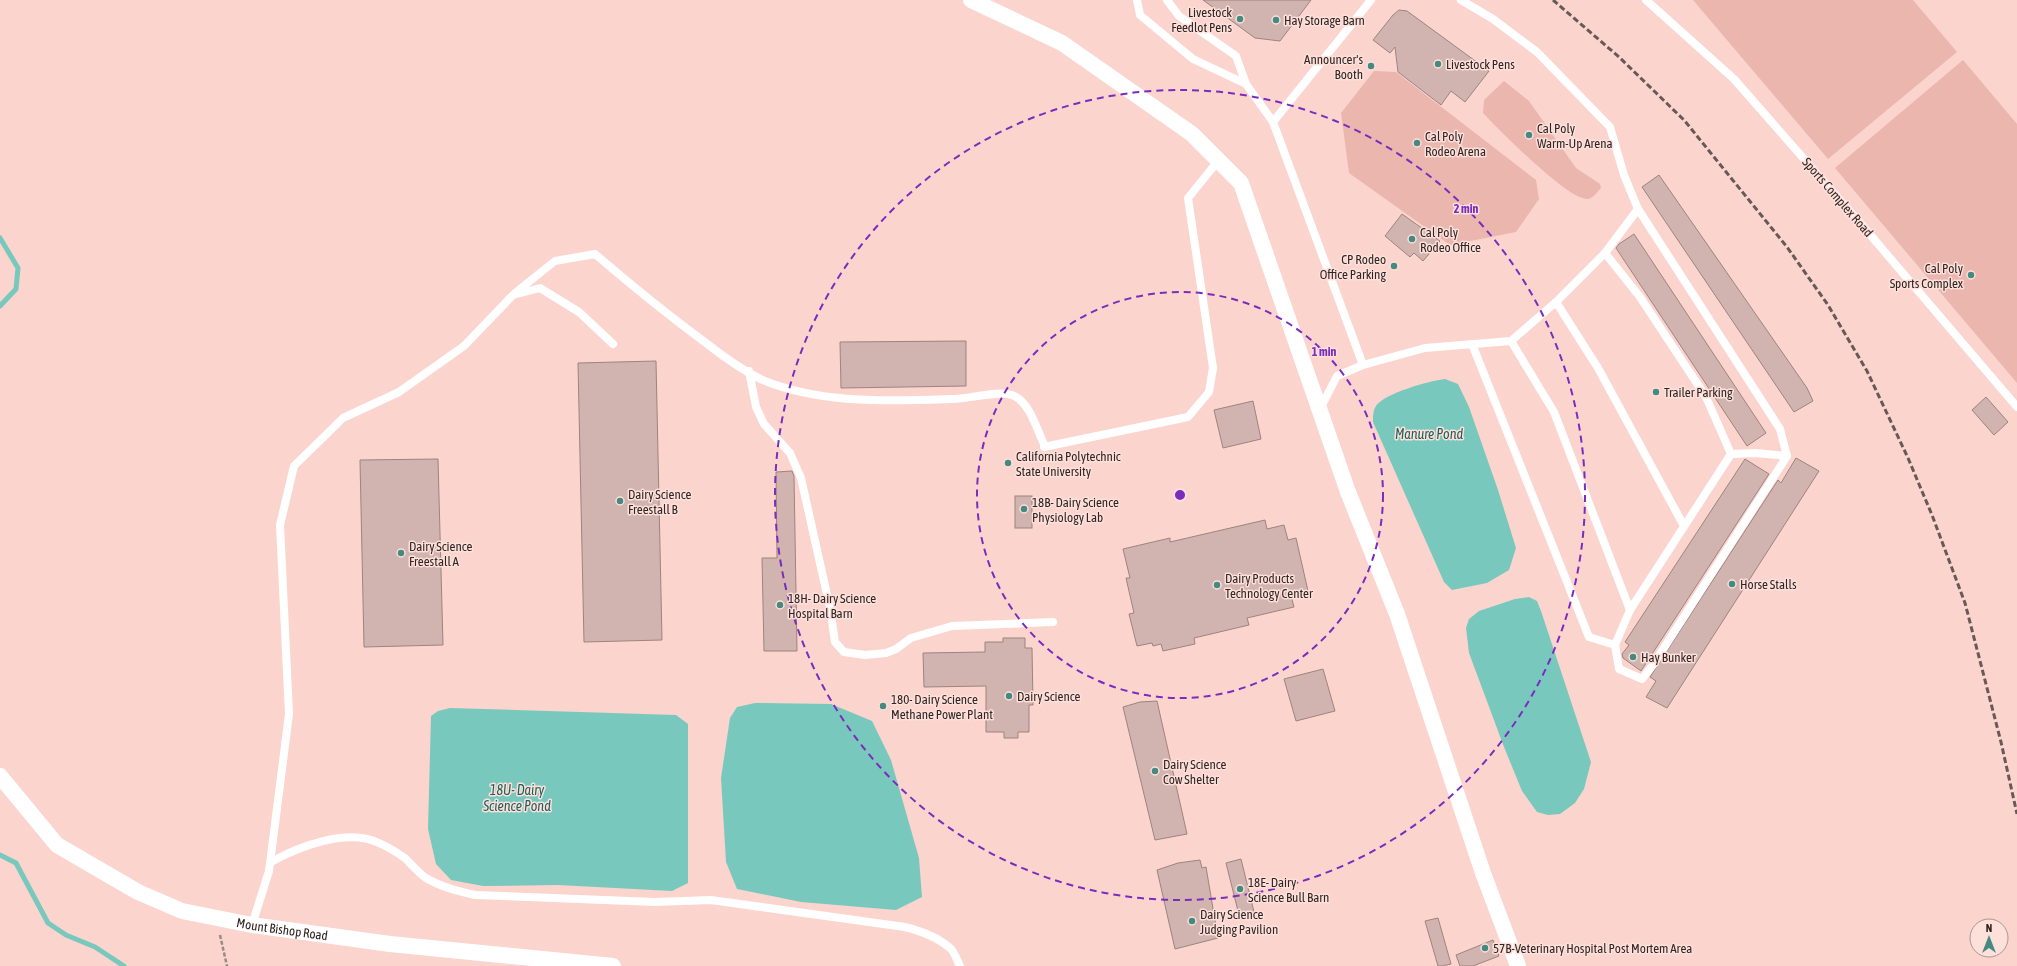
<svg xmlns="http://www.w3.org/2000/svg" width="2017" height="966" font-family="'Asap Condensed',sans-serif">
<rect width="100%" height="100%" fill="#fee0db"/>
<path fill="#fbd4ce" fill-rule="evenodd" d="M 0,0 L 2017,0 L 2017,966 L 0,966 ZM 1977,926 L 2001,926 L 2001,950 L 1977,950 Z"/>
<g fill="#eab6ae">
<polygon points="1693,0 1913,0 1957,52 1828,159"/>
<polygon points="1963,60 2017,124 2017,383 1835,168"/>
<polygon points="1374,71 1396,72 1536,180 1539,199 1516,232 1450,245 1349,173 1341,113"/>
<path d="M 1504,81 L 1529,101 L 1576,168 L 1600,184 L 1601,188 C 1597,192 1593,199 1587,199 C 1568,200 1497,128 1483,113 L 1484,100 Z"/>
</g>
<g fill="#79c8bd">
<path d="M 1445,379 L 1458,384 L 1469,407 L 1498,490 L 1516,548 L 1509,570 L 1487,583 L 1452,590 L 1444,582 L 1373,422 C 1373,417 1373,410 1376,406 C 1385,393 1429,381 1445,379 Z"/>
<polygon points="1529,597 1537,601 1541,611 1591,762 1584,789 1575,803 1560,814 1548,815 1537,812 1522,791 1504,747 1469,653 1466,628 1469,619 1479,611 1515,599"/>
<polygon points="755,703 831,704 872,721 891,760 919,858 922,897 896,910 801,902 737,889 726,862 721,778 730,718 737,707"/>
<polygon points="450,708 676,715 688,724 688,883 672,891 558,885 483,886 451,880 436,864 428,829 431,716 438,711"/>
</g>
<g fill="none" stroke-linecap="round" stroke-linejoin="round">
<g stroke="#79c8bd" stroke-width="5">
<polyline points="0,238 18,268 16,289 0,306"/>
<polyline points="0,855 16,863 48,923 66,935 95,947 124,966"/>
</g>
</g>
<g fill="#d1b4af" stroke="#9e837e">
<polygon points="1203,0 1311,0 1280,41 1255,38"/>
<polygon points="1399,10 1407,11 1489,71 1465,102 1451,91 1441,105 1398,72 1395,47 1390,53 1373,40 1393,15"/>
<polygon points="1659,175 1807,388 1813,401 1794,412 1642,187"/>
<polygon points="1402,214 1440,241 1423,261 1414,253 1410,257 1385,236"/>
<polygon points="1634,234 1766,433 1747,446 1616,248 1619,244"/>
<polygon points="966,341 966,386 841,388 840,342"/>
<polygon points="656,361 662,640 584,642 578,363"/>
<polygon points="1986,397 2008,422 1994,435 1972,410"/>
<polygon points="1253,401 1261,439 1223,448 1214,410"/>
<polygon points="1796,458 1819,471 1667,708 1646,697 1656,681 1650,677 1778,480 1781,483"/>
<polygon points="438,459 443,645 364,647 360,460"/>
<polygon points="1745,459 1769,474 1641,671 1623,658 1622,654 1629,645 1625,642"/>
<polygon points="792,471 794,476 797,651 764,651 762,558 777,558 776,472"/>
<rect x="1015" y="496" width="17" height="32"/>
<polygon points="1265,520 1267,529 1284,525 1288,540 1296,538 1308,591 1291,596 1294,607 1247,618 1249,625 1194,638 1195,644 1163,651 1161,644 1153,646 1152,643 1137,646 1129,614 1134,613 1126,578 1130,578 1123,549 1170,538 1170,542"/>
<polygon points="1003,638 1025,638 1025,648 1032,648 1033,705 1029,705 1029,732 1018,732 1018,738 1004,738 1004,732 986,732 986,686 924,687 923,653 985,652 985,642 1003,642"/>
<polygon points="1323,669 1335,711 1296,721 1284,679"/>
<polygon points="1157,701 1187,834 1155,840 1123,707 1140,702"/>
<polygon points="1241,859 1255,916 1240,919 1226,863"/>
<polygon points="1200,860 1202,868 1206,867 1218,938 1175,949 1157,870 1178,863"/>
<polygon points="1438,918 1451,964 1442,966 1438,966 1425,921"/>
<polygon points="1493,940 1499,956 1473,966 1460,966 1456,955"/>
</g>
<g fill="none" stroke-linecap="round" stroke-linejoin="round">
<polyline stroke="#9d8884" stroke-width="2.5" stroke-dasharray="4 2" stroke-linecap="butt" points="220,935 227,966"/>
<g stroke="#fff" stroke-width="8">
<polyline points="1137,0 1140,15 1193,59 1246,84"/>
<polyline points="1167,0 1179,16 1236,56 1246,84 1273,122"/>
<polyline points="1461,0 1493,19 1537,52 1610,127 1624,175 1638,209"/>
<polyline points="1646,0 1734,79 1861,224 2017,407"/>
<polyline points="1605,253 1640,297 1706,397 1731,454 1630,610"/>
<path d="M 515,293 L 555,261 L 595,254 C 631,285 668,315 706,343 C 724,357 751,377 773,384 C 830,404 893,401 952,399 C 969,399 998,390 1012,395 C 1029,401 1036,427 1043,442"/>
<polyline points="1556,302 1598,368 1684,526"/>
<polyline points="1472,344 1589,637 1615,645"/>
<polyline points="1363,365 1273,122 1371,0"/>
<polyline points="749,371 756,407 764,424 790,453 801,478 830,608 835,642 844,652 865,655 886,653 896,649 911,638 952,626 1053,622"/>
<polyline points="1320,409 1337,376 1363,365 1425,348 1511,341 1556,302 1605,253 1638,209 1780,429 1787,456 1653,665 1642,679 1619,669 1615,645 1630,610 1554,412 1511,341"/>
<polyline points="1044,447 1188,417 1209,392 1213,368 1188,198 1218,161"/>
<polyline points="1731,454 1755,453 1787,456"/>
<path d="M 271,862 C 300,846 347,828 379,843 C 388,847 398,853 406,859 C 412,865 419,873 426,878 C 441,887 458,891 475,895 L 655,902 L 711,900 L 905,927 C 921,931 938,937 951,949 C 955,953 957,961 960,966"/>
<polyline points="252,925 269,871 289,714 280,525 294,466 343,418 399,392 464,346 513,295 540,288 579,312 613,344"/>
</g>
<g stroke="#fff" stroke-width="16">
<polyline points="971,0 1062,43 1192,134 1241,183 1348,492 1397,614 1483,873 1518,966"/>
<path id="s1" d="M 0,776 L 57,845 L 138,892 L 182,911 L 252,925 L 390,944 L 613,966"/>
</g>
<polyline stroke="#695956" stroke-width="3" stroke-dasharray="6 3" stroke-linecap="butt" points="1553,0 1619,57 1684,120 1787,247 1828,305 1867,371 1908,458 1932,515 1965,603 2001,742 2017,814"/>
</g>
<g fill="none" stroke="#7b2cbf" stroke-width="2" stroke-dasharray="7 5">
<circle cx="1180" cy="495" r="203"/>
<circle cx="1180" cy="495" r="405"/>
</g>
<g fill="#458a81" stroke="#fee0db" stroke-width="1.5">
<circle cx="1240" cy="19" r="4"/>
<circle cx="1276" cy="20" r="4"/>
<circle cx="1438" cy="64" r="4"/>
<circle cx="1371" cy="66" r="4"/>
<circle cx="1529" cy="135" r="4"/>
<circle cx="1417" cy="143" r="4"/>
<circle cx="1412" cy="239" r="4"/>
<circle cx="1394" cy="266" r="4"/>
<circle cx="1971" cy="275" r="4"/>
<circle cx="1656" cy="392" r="4"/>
<circle cx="1008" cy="463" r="4"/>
<circle cx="620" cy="501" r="4"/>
<circle cx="1024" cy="509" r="4"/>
<circle cx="401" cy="553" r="4"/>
<circle cx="1732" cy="584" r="4"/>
<circle cx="1217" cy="585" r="4"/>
<circle cx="780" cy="605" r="4"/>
<circle cx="1633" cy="657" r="4"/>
<circle cx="1009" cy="696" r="4"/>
<circle cx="883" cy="706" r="4"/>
<circle cx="1155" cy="771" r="4"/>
<circle cx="1240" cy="889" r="4"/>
<circle cx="1192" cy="921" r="4"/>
<circle cx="1485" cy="948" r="4"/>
</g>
<g text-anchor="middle" stroke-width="3" stroke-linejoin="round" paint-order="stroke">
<g font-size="13" fill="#302523" stroke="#fee0db" text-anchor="start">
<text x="1232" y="17" text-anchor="end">Livestock<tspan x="1232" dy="15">Feedlot Pens</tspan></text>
<text x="1284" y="25">Hay Storage Barn</text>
<text x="1363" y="64" text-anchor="end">Announcer's<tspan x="1363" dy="15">Booth</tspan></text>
<text x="1446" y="69">Livestock Pens</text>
<text x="1537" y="133">Cal Poly<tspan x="1537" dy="15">Warm-Up Arena</tspan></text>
<text x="1425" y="141">Cal Poly<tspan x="1425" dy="15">Rodeo Arena</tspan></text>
<text x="1420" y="237">Cal Poly<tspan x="1420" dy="15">Rodeo Office</tspan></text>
<text x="1386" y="264" text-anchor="end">CP Rodeo<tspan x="1386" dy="15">Office Parking</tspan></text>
<text x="1963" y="273" text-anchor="end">Cal Poly<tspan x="1963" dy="15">Sports Complex</tspan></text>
<text x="1664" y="397">Trailer Parking</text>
<text x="1016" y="461">California Polytechnic<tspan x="1016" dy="15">State University</tspan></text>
<text x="628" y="499">Dairy Science<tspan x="628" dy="15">Freestall B</tspan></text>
<text x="1032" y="507">18B- Dairy Science<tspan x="1032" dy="15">Physiology Lab</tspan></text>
<text x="409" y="551">Dairy Science<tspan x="409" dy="15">Freestall A</tspan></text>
<text x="1225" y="583">Dairy Products<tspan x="1225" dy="15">Technology Center</tspan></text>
<text x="1740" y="589">Horse Stalls</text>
<text x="788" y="603">18H- Dairy Science<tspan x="788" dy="15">Hospital Barn</tspan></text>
<text x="1641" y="662">Hay Bunker</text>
<text x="1017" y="701">Dairy Science</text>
<text x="891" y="704">180- Dairy Science<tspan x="891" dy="15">Methane Power Plant</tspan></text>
<text x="1163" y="769">Dairy Science<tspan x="1163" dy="15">Cow Shelter</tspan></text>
<text x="1248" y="887">18E- Dairy<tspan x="1248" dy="15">Science Bull Barn</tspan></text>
<text x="1200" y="919">Dairy Science<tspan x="1200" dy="15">Judging Pavilion</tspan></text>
<text x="1493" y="953">57B-Veterinary Hospital Post Mortem Area</text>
</g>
<g font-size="13" fill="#302523" stroke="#fee0db">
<text transform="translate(1838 197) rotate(49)" y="5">Sports Complex Road</text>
<text dy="5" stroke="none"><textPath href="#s1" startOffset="333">Mount Bishop Road</textPath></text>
</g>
<g font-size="14" font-style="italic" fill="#1e5f57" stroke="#fee0db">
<text x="1429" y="439">Manure Pond</text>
<text x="517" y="795">18U- Dairy<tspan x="517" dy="16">Science Pond</tspan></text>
</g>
</g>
<circle cx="1180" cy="495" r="6" fill="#7b2cbf" stroke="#fee0db" stroke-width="2"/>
<g font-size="12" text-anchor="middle" font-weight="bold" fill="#7b2cbf" stroke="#fee0db" stroke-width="3" stroke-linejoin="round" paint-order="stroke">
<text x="1466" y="213">2 min</text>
<text x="1324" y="356">1 min</text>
</g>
<g transform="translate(1989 938)"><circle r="19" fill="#fee0db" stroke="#ac9591"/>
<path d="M0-3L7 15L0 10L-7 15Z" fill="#458a81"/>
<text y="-6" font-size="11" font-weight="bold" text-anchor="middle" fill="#302523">N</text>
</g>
</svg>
